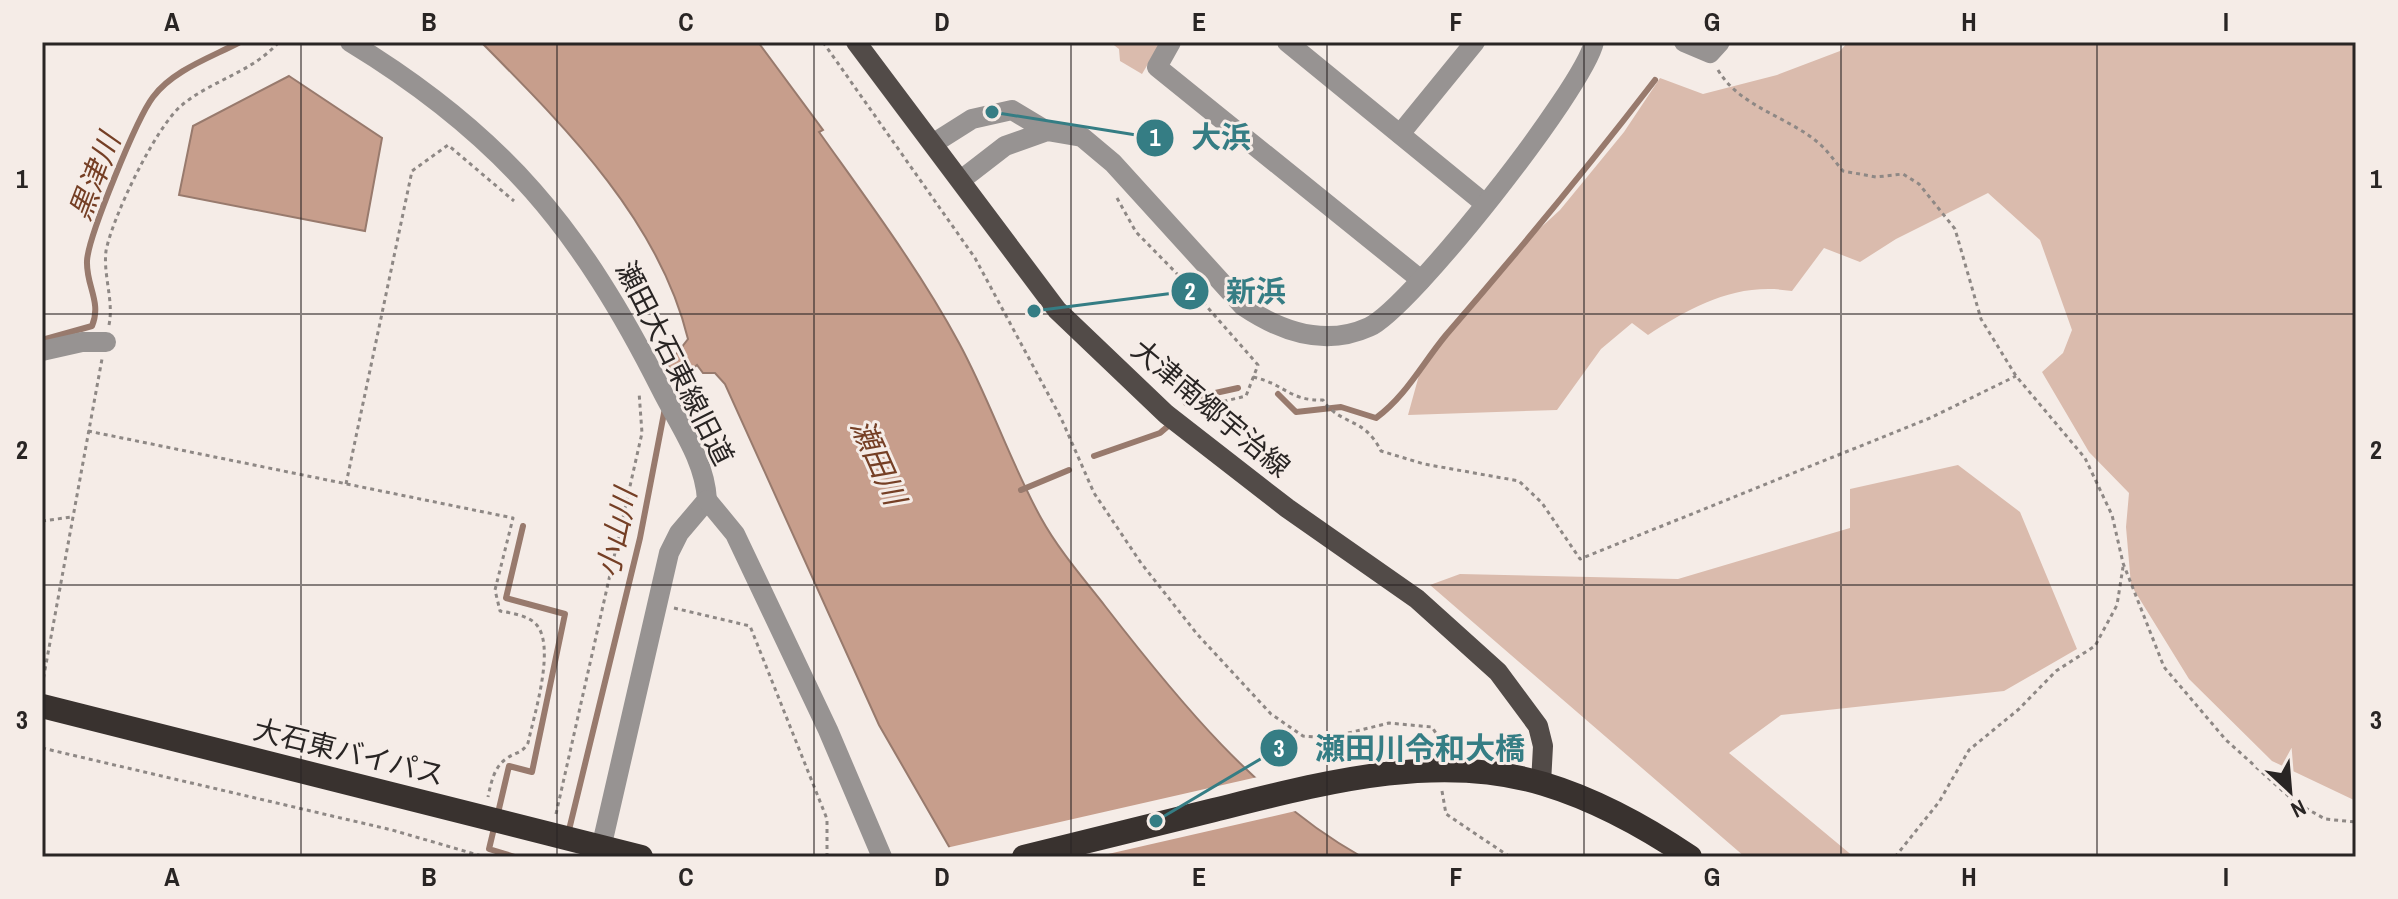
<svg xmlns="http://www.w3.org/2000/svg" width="2398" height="899" font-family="'Archivo Narrow','Noto Sans JP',sans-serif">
<rect width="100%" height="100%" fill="#f5ece7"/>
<g fill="#dabbad">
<polygon points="1110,42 1161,42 1142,74 1120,61 1119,49"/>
<path d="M 1848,42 L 2356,42 L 2356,801 L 2272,761 L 2189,679 L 2131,585 L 2126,527 L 2129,493 L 2089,452 L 2042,372 L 2063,353 L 2072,330 L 2040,240 L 1988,193 L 1896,239 L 1860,262 L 1824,248 L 1792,291 C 1736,282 1693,306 1648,335 L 1632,323 L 1601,349 L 1557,410 L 1408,415 L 1421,368 L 1537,231 L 1560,210 L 1624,132 L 1660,78 L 1703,94 L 1777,75 L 1840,51 Z"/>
<polygon points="1958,465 2020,512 2077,649 2004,691 1781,715 1729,753 1854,857 1745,857 1430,585 1460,574 1678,579 1850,528 1850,489"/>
</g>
<g fill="#c79e8c" stroke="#987a6d" stroke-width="2">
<path d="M 481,42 L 758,42 L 823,130 L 819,132 C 868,201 919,269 959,343 C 990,400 1010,462 1041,518 C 1058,549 1083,578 1105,606 C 1177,699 1258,799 1362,857 L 955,857 L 879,725 L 725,384 L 715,373 L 703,373 L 697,365 L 676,384 L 668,365 L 688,339 C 659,220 565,127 481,42 Z"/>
<polygon points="289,76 382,138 365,231 179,195 193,126"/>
</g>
<polygon fill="#f5ece7" points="1262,776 1300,810 1095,857 951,857 946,848"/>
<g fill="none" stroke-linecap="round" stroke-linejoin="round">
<g stroke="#987a6d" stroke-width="6">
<path d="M 42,340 L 92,326 C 102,302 86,286 87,261 C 88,237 137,118 153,97 C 173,70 212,57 240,42"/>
<path d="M 1278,394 L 1296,412 L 1341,407 L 1376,418 C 1406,396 1422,364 1446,335 C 1518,252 1588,167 1655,80"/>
<polyline points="1186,403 1188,399 1238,388"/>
<polyline points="1094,456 1160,433 1167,427"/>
<polyline points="1021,490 1069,470"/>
<polyline points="498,813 509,766 532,772 565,614 506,598 523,526"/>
<polyline points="495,824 489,849 515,857"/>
<polyline points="568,834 640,538 665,408"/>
</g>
<g stroke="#8e8885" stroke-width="3" stroke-dasharray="4 4" stroke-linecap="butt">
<polyline points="823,42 975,258 1061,418 1094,493 1141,563 1197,634 1271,714 1303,736 1328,738 1389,723 1432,727 1439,738 1440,751"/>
<path d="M 1718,70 C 1741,109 1792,117 1823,147 C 1830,154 1836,163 1843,171 L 1876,177 L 1903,174 L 1919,184 L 1955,229 L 1981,319 L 2016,376 L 2085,458 L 2112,515 L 2123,563 L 2164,667 L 2226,740 L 2295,802 L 2325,819 L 2356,822"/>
<polyline points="1117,198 1136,232 1188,285 1258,365 1246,396 1209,405 1199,414"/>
<path d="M 109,325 C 114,301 103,275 106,251 C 112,218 156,126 182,105 C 212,80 251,73 279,42"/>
<path d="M 1253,377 C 1285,384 1289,401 1323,400 C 1340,426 1364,416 1381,451 L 1424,464 L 1519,481 L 1542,503 L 1580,559 L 1930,418 L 2016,376"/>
<path d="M 88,431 L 513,518 L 495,590 L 500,611 C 511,613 526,615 535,623 C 557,644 534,715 528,743 C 522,754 515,752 506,759 C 494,767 491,783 488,797"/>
<polyline points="346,484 412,171 448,145 514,201"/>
<polyline points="42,521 72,517"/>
<polyline points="674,608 750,626 827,819 827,857"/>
<polyline points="42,686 102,359"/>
<polyline points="42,748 392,830 485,857"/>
<polyline points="1442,791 1446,814 1510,857"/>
<polyline points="556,814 642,433 639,392"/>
<polyline points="1895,857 1939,802 1969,750 2019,709 2056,671 2095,646 2117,605 2123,567"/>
</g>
<g stroke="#979392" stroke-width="20">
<path d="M 350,42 C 503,135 581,230 661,389 C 679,425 705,460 707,500 L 679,533 L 669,553 L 599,857"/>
<polyline points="1171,42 1157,67 1421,280"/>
<polyline points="1287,42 1484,203"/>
<polyline points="1684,42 1710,53 1720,42"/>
<polyline points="1400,134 1475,42"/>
<polyline points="934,143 972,119 1012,110 1047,131"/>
<path d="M 961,180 L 1005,146 L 1047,131 L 1082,137 L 1113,163 L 1243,306 C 1280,331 1325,347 1369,327 C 1410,309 1584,88 1594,42"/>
<polyline points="42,351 82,342 106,342"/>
<polyline points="707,500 735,534 828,730 882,857"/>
</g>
<polyline stroke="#524b48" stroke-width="20" points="856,42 1057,310 1166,414 1287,508 1417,599 1498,672 1538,726 1543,746 1541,783"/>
<g stroke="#39322f" stroke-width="24">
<polyline points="42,706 641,857"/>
<path d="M 1024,857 C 1087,841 1150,826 1214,810 C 1319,784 1436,751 1544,784 C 1597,800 1644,826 1690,857"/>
</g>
</g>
<path fill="none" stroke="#292524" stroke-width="2" stroke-opacity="0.55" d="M 301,42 L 301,857M 557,42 L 557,857M 814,42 L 814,857M 1071,42 L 1071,857M 1327,42 L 1327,857M 1584,42 L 1584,857M 1841,42 L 1841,857M 2097,42 L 2097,857M 42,314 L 2356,314M 42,585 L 2356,585"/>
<g text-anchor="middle" stroke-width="6" stroke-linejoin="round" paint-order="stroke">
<g font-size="28" fill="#292524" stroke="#f5ece7">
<text transform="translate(675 363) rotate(63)" y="10">瀬田大石東線旧道</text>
<text transform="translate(1211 408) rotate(40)" y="10">大津南郷宇治線</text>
<text transform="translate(349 752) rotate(14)" y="10">大石東バイパス</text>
</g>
<g font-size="30" font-style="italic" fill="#753f25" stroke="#f5ece7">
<text transform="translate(95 177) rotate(-69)" y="10">黒津川</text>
<text transform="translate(878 462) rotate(66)" y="10">瀬田川</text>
<text transform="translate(617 533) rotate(-78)" y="10">小山川</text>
</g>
</g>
<path fill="none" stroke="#357d84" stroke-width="3" d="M992 112L1155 138M1034 311L1190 291M1156 821L1279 748"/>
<g fill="#357d84" stroke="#f5ece7" stroke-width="3">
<circle cx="992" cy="112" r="8"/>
<circle cx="1034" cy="311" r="8"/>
<circle cx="1156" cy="821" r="8"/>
<circle cx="1155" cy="138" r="20"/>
<circle cx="1190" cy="291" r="20"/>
<circle cx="1279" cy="748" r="20"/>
</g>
<g font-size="24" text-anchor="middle" font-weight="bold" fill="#fff">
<text x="1155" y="146">1</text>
<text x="1190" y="300">2</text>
<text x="1279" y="757">3</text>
</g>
<g font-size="30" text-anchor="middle" font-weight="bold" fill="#357d84" stroke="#f5ece7" stroke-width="6" stroke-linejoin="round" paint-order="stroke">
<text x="1221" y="148">大浜</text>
<text x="1256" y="302">新浜</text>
<text x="1420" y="759">瀬田川令和大橋</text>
</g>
<rect width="2398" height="899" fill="none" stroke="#f5ece7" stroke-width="88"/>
<g transform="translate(2290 791) rotate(154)" stroke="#f5ece7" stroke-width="6" paint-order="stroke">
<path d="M0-6L14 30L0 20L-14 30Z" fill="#292524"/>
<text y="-12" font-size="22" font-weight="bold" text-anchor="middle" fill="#292524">N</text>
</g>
<rect x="44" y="44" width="2310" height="811" fill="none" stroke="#292524" stroke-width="3"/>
<g font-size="26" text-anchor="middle" font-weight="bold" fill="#292524">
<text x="172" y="31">A</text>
<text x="429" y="31">B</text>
<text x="686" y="31">C</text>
<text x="942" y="31">D</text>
<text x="1199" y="31">E</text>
<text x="1456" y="31">F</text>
<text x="1712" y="31">G</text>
<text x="1969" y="31">H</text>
<text x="2226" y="31">I</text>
<text x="22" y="188">1</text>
<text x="2376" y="188">1</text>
<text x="22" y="459">2</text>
<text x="2376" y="459">2</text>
<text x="22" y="729">3</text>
<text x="2376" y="729">3</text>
<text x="172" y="886">A</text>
<text x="429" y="886">B</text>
<text x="686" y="886">C</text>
<text x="942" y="886">D</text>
<text x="1199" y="886">E</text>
<text x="1456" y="886">F</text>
<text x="1712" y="886">G</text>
<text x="1969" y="886">H</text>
<text x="2226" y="886">I</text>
</g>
</svg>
